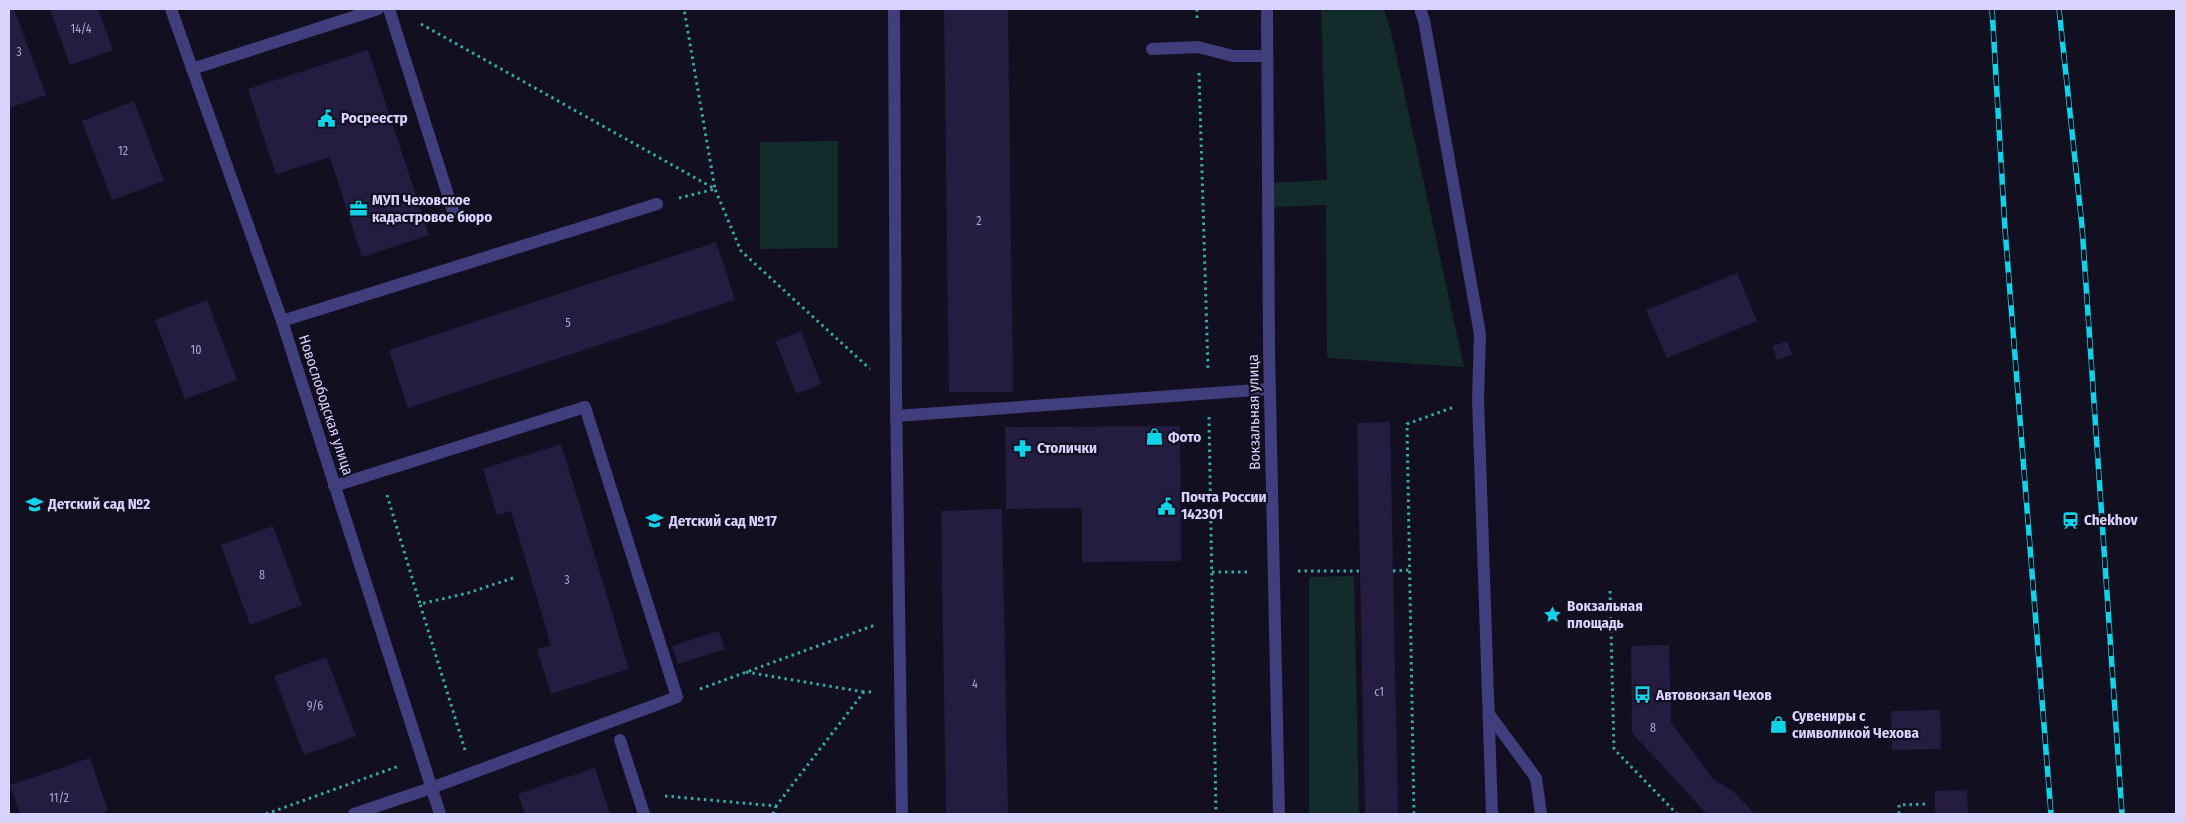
<svg xmlns="http://www.w3.org/2000/svg" width="2185" height="823" font-family="'Fira Sans Condensed',sans-serif">
<rect width="100%" height="100%" fill="#120f21"/>
<g fill="#132b2a">
<polygon points="1321,9 1384,9 1391,32 1464,367 1327,358 1326,205 1268,207 1267,183 1327,180"/>
<polygon points="838,141 838,248 760,249 760,142"/>
<polygon points="1354,576 1359,814 1309,814 1309,577"/>
</g>
<g fill="#241d41">
<polygon points="9,9 14,9 46,95 9,108"/>
<polygon points="50,9 98,9 113,50 70,65"/>
<polygon points="944,9 1008,9 1013,392 949,392"/>
<polygon points="368,50 429,235 362,257 330,157 276,174 248,89"/>
<polygon points="134,101 164,181 112,200 82,121"/>
<polygon points="716,242 735,300 408,408 389,350"/>
<polygon points="1737,273 1757,321 1667,358 1646,310"/>
<polygon points="207,300 237,380 185,399 155,320"/>
<polygon points="801,331 821,384 796,394 776,341"/>
<polygon points="1787,341 1792,355 1777,360 1773,346"/>
<polygon points="1390,422 1398,814 1365,814 1357,423"/>
<polygon points="1180,426 1181,561 1082,562 1082,508 1006,509 1005,427"/>
<polygon points="561,444 629,669 551,694 537,649 551,645 511,511 497,515 483,469"/>
<polygon points="1002,509 1008,814 946,814 941,511"/>
<polygon points="273,526 302,605 250,625 221,545"/>
<polygon points="719,631 725,649 678,664 672,646"/>
<polygon points="1669,645 1671,722 1712,778 1734,792 1755,814 1707,814 1632,733 1631,646"/>
<polygon points="326,657 356,736 304,755 274,676"/>
<polygon points="1940,710 1941,749 1892,750 1891,711"/>
<polygon points="90,758 108,811 97,814 20,814 10,785"/>
<polygon points="595,768 610,814 525,814 518,794"/>
<polygon points="1967,790 1968,814 1935,814 1935,791"/>
</g>
<g fill="none" stroke-linecap="round" stroke-linejoin="round">
<g stroke="#38aaa4" stroke-width="3" stroke-dasharray="2.5 4" stroke-linecap="butt">
<polyline points="1197,9 1197,21"/>
<polyline points="421,24 715,189 741,251 870,369"/>
<polyline points="1199,73 1208,369"/>
<polyline points="679,198 715,189 684,9"/>
<polyline points="1209,417 1216,814"/>
<polyline points="387,495 420,604"/>
<polyline points="1298,571 1360,571"/>
<polyline points="1393,571 1410,570"/>
<polyline points="1212,572 1249,572"/>
<polyline points="1610,591 1614,749 1677,814"/>
<polyline points="746,672 864,692"/>
<polyline points="700,689 875,625"/>
<polyline points="465,750 420,604 468,593 516,577"/>
<polyline points="665,796 776,806 864,692 874,692"/>
<polyline points="266,814 399,766"/>
<polyline points="773,814 776,806"/>
<polyline points="1414,814 1407,424 1454,407"/>
<polyline points="1899,814 1899,805 1928,804"/>
</g>
<g stroke="#403e7c" stroke-width="12">
<polyline points="389,9 453,211"/>
<polyline points="894,9 896,394 902,814"/>
<polyline points="1420,9 1424,20 1480,334 1478,399 1492,814"/>
<polyline points="1152,49 1198,47 1233,56 1267,56"/>
<polyline points="192,69 378,9"/>
<polyline points="282,321 657,204"/>
<polyline points="896,416 1270,389"/>
<polyline points="334,486 585,407 677,697 431,788"/>
<polyline points="1489,714 1536,778 1541,814"/>
<polyline points="620,740 644,814"/>
</g>
<g stroke="#403e7c" stroke-width="12">
<polyline points="171,9 282,321 440,814"/>
<polyline points="354,814 431,788"/>
</g>
<polyline stroke="#403e7c" stroke-width="12" points="1267,9 1269,349 1279,814"/>
<defs>
<g id="rail">
<polyline points="1992,9 2005,229 2051,814"/>
<polyline points="2059,9 2082,226 2122,814"/>
</g>
</defs>
<use href="#rail" stroke="#12d2e8" stroke-width="5.5"/>
<use href="#rail" stroke="#120f21" stroke-width="4" stroke-dasharray="11" stroke-linecap="butt"/>
</g>
<defs>
<symbol id="civic-bare" viewBox="-9 -9 18 18"><path d="M-.6-6.5H3V-4.5H.6V-3L4-1V1h2V6H-6V1h2V-1L-.6-3ZM-1.2 2.5V6h2.4V2.5Z" fill="#12d2e8" stroke="#120f21" stroke-width="2.5" paint-order="stroke"/></symbol>
<symbol id="office-bare" viewBox="-9 -9 18 18"><path d="M-6-3h4V-5.5h4V-3h4V5H-6ZM-1-4.5V-3h2v-1.5ZM-6 0V1H6V0Z" fill="#12d2e8" stroke="#120f21" stroke-width="2.5" paint-order="stroke"/></symbol>
<symbol id="shop-bare" viewBox="-9 -9 18 18"><path d="M-5-2.5h2.3a2.7 3.5 0 0 1 5.4 0H5L5.5 6h-11ZM-1.5-2.5h3a1.5 2.3 0 0 0-3 0Z" fill="#12d2e8" stroke="#120f21" stroke-width="2.5" paint-order="stroke"/></symbol>
<symbol id="pharmacy-bare" viewBox="-9 -9 18 18"><path d="M-2-6h4v4h4v4h-4v4h-4v-4h-4v-4h4Z" fill="#12d2e8" stroke="#120f21" stroke-width="2.5" paint-order="stroke"/></symbol>
<symbol id="school-bare" viewBox="-9 -9 18 18"><path d="M0-5L7-2L0 1L-7-2ZM-4 1L0 2.5L4 1V4Q0 6-4 4Z" fill="#12d2e8" stroke="#120f21" stroke-width="2.5" paint-order="stroke"/></symbol>
<symbol id="station-bare" viewBox="-9 -9 18 18"><path d="M-3-6H3Q5-6 5-4V2Q5 4 3 4L4.5 6H3L1.5 4h-3L-3 6H-4.5L-3 4Q-5 4-5 2V-4Q-5-6-3-6ZM-3.5-4v3h7v-3ZM-3.5 1v1.5H-2V1ZM2 1v1.5H3.5V1Z" fill="#12d2e8" stroke="#120f21" stroke-width="2.5" paint-order="stroke"/></symbol>
<symbol id="sight-bare" viewBox="-9 -9 18 18"><path d="M0-6L1.8-2.2L6-1.7L2.9 1.2L3.7 5.4L0 3.3L-3.7 5.4L-2.9 1.2L-6-1.7L-1.8-2.2Z" fill="#12d2e8" stroke="#120f21" stroke-width="2.5" paint-order="stroke"/></symbol>
<symbol id="bus-bare" viewBox="-9 -9 18 18"><path d="M-5-6H5V4H4V6H2V4H-2V6H-4V4H-5ZM-3.5-4V0h7V-4ZM-3.5 1.2v1.5H-2V1.2ZM2 1.2v1.5H3.5V1.2Z" fill="#12d2e8" stroke="#120f21" stroke-width="2.5" paint-order="stroke"/></symbol>
</defs>
<g fill-rule="evenodd">
<use href="#civic-bare" x="314" y="106" width="25" height="25"/>
<use href="#office-bare" x="346" y="196" width="25" height="25"/>
<use href="#shop-bare" x="1142" y="424" width="25" height="25"/>
<use href="#pharmacy-bare" x="1010" y="436" width="25" height="25"/>
<use href="#school-bare" x="22" y="492" width="25" height="25"/>
<use href="#civic-bare" x="1154" y="494" width="25" height="25"/>
<use href="#station-bare" x="2058" y="508" width="25" height="25"/>
<use href="#school-bare" x="642" y="508" width="25" height="25"/>
<use href="#sight-bare" x="1540" y="602" width="25" height="25"/>
<use href="#bus-bare" x="1630" y="682" width="25" height="25"/>
<use href="#shop-bare" x="1766" y="712" width="25" height="25"/>
</g>
<g text-anchor="middle" stroke-width="4.5" stroke-linejoin="round" paint-order="stroke">
<g font-size="12" fill="#aba6cd">
<text x="81" y="33">14/4</text>
<text x="19" y="56">3</text>
<text x="123" y="155">12</text>
<text x="979" y="225">2</text>
<text x="568" y="327">5</text>
<text x="196" y="354">10</text>
<text x="262" y="579">8</text>
<text x="567" y="584">3</text>
<text x="975" y="688">4</text>
<text x="1379" y="696">с1</text>
<text x="315" y="710">9/6</text>
<text x="1653" y="732">8</text>
<text x="59" y="802">11/2</text>
</g>
<g font-size="15" font-weight="bold" fill="#d8d3fc" stroke="#120f21" text-anchor="start">
<text x="341" y="123">Росреестр</text>
<text x="372" y="205">МУП Чеховское<tspan x="372" dy="17">кадастровое бюро</tspan></text>
<text x="1168" y="442">Фото</text>
<text x="1037" y="453">Столички</text>
<text x="1181" y="502">Почта России<tspan x="1181" dy="17">142301</tspan></text>
<text x="48" y="509">Детский сад №2</text>
<text x="2084" y="525">Chekhov</text>
<text x="669" y="526">Детский сад №17</text>
<text x="1567" y="611">Вокзальная<tspan x="1567" dy="17">площадь</tspan></text>
<text x="1656" y="700">Автовокзал Чехов</text>
<text x="1792" y="721">Сувениры с<tspan x="1792" dy="17">символикой Чехова</tspan></text>
</g>
<g font-size="15" fill="#d8d3fc" stroke="#120f21">
<text transform="translate(326 405) rotate(72)" y="5">Новослободская улица</text>
<text transform="translate(1254 412) rotate(-91)" y="5">Вокзальная улица</text>
</g>
</g>
<rect width="2185" height="823" fill="none" stroke="#d8d3fc" stroke-width="20"/>
</svg>
